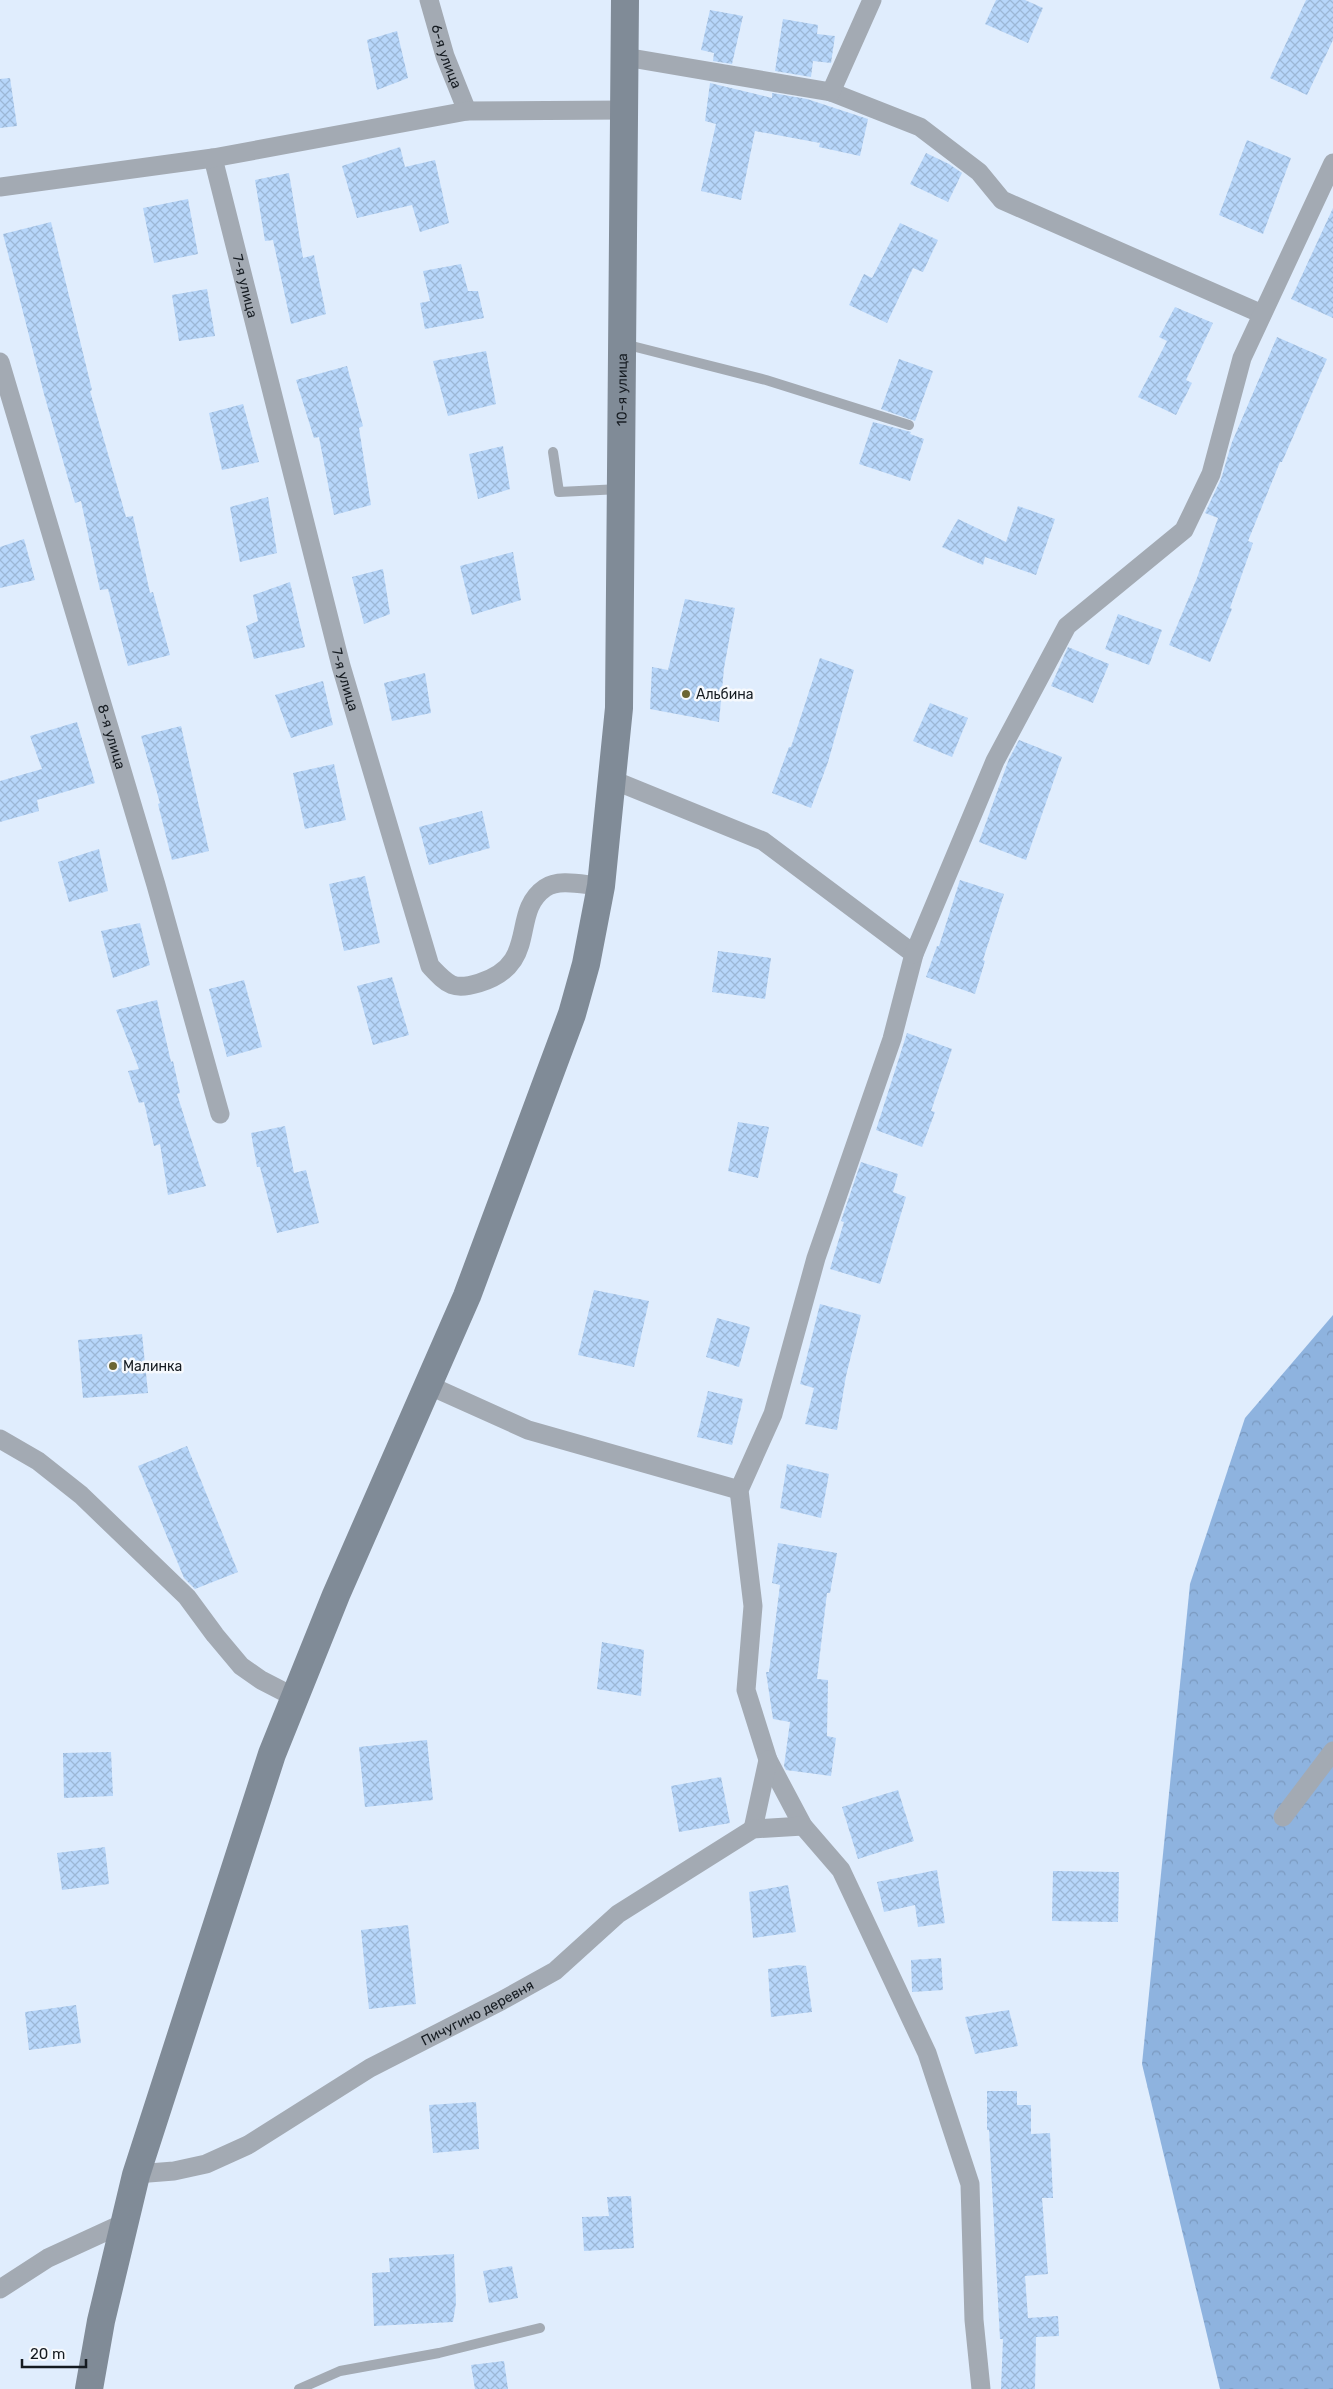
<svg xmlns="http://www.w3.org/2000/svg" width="1333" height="2389" font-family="Rubik,sans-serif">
<defs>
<pattern id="forest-crowns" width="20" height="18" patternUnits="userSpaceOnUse" patternTransform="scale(1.25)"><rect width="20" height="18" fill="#8eb3df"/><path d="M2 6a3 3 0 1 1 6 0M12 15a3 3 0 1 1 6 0" fill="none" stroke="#7a99bf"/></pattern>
<pattern id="building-cross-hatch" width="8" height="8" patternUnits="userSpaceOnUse" patternTransform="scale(1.25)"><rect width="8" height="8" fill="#b7d6fa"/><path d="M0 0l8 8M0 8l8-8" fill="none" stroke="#9cb7d6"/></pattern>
</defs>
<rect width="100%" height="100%" fill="#e0edfd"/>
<polygon fill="url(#forest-crowns)" points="1333,1315 1333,2389 1220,2389 1142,2064 1190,1584 1245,1418"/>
<g fill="url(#building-cross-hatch)">
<polygon points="996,0 1025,0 1043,8 1028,43 985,24"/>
<polygon points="1306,0 1333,0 1333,40 1307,95 1270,78"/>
<polygon points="710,10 743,16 732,64 713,61 714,53 701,50"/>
<polygon points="783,19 818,25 817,34 835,36 831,63 813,61 811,77 775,71"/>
<polygon points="397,31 408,78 377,90 367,40"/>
<polygon points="10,78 17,126 0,128 0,79"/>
<polygon points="710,83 772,98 772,93 807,99 868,119 860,156 819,147 820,143 755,131 741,200 701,191 716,124 705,121"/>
<polygon points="1247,140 1291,158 1263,234 1219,215"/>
<polygon points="400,147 405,167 435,160 449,223 420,232 412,205 357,218 342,166"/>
<polygon points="926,153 949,164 962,173 948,202 910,184"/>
<polygon points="289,173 303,258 314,255 326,314 291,324 273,240 265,241 255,180"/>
<polygon points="188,199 198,254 154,263 143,208"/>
<polygon points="1333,208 1333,318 1291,299"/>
<polygon points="51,222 92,390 90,391 126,517 133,516 150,593 153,592 170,655 128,666 108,589 100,590 81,501 75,503 44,394 3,234"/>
<polygon points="900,223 938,240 923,272 913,268 887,323 849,305 864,274 872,278"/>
<polygon points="461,264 468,291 478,291 484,318 425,329 420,303 430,301 423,271"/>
<polygon points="207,289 215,336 179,341 172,295"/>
<polygon points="1175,307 1213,323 1186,380 1192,383 1176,415 1138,397 1167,341 1159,337"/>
<polygon points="1277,337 1327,359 1282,462 1280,462 1248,541 1253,543 1230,608 1232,609 1210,662 1169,645 1197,578 1218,518 1205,513 1221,479 1232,442"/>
<polygon points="486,351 496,404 448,416 433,361"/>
<polygon points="899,359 933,371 915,421 881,409"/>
<polygon points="347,366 363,426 359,428 371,505 334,515 319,437 314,438 296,380"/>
<polygon points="243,404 259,462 222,470 209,413"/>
<polygon points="873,422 911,432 910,434 924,439 910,481 859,464"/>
<polygon points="503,446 510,489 478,499 469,454"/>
<polygon points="268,497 277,553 240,562 230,507"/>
<polygon points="1018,506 1055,519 1036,575 985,557 983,565 942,547 958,519 1006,542"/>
<polygon points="24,539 35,580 0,588 0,547"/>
<polygon points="513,552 521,600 472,615 460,566"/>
<polygon points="383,569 390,614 364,624 352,577"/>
<polygon points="290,582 305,647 254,659 246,626 258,621 253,595"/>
<polygon points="685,599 735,608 724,668 719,722 650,709 652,667 668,670"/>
<polygon points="1118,614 1162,630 1149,665 1105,649"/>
<polygon points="1068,647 1109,664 1093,703 1051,686"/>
<polygon points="820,658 854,670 828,762 811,808 772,793 789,747 791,747"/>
<polygon points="425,673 431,713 392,721 384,683"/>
<polygon points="323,681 333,725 291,738 275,695"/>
<polygon points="930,703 968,718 952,757 913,741"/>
<polygon points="77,722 95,783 37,800 39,811 0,822 0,781 42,769 30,736"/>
<polygon points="181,726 209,851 172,860 158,804 160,803 141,736"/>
<polygon points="1019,740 1062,757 1026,860 979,842 1009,759"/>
<polygon points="334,764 346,820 305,829 293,773"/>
<polygon points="482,811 490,848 429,865 419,827"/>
<polygon points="99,849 108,891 69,902 58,862"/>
<polygon points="365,876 380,943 344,951 329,884"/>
<polygon points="960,880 1004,894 983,960 985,961 975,994 926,977 937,946 939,946"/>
<polygon points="140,923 150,965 113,978 101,931"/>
<polygon points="718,951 771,958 765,999 712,992"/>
<polygon points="392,977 409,1035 373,1045 357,986"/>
<polygon points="244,980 262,1047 227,1057 209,989"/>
<polygon points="157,1000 171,1062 173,1061 180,1093 177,1094 206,1186 168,1195 160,1144 154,1146 144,1102 139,1103 128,1071 139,1069 116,1010"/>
<polygon points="907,1033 952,1049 931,1111 935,1112 922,1147 876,1130"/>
<polygon points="738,1122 769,1127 758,1178 728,1171"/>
<polygon points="285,1126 294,1173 306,1170 319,1223 277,1233 260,1167 257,1167 251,1133"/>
<polygon points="861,1162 898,1174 893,1192 906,1197 880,1284 830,1269 844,1222 841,1221"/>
<polygon points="594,1290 649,1301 634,1367 578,1355"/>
<polygon points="820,1304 861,1315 846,1376 837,1430 805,1424 814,1388 800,1384"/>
<polygon points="717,1318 750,1327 739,1367 706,1357"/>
<polygon points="142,1334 148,1393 83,1398 78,1340"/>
<polygon points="708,1391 743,1399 732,1445 697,1437"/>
<polygon points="187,1446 238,1572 195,1589 184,1578 138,1466"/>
<polygon points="787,1464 829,1474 821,1518 780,1508"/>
<polygon points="778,1543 837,1553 830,1593 827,1593 817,1679 828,1680 827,1736 836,1738 831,1776 786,1770 784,1766 790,1722 773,1719 766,1672 769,1672 780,1585 772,1583"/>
<polygon points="602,1642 644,1650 641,1696 597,1689"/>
<polygon points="427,1740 433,1800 365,1807 359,1747"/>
<polygon points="111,1752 113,1796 64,1798 63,1753"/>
<polygon points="721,1777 730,1823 679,1832 671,1786"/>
<polygon points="898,1790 914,1841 858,1859 842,1807"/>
<polygon points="105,1847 109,1884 62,1890 57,1853"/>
<polygon points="937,1870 945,1923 918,1927 915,1905 884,1912 877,1882"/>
<polygon points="1053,1871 1119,1872 1118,1922 1052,1921"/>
<polygon points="788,1885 796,1932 753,1938 749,1892"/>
<polygon points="408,1925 416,2004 369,2009 361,1930"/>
<polygon points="941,1958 943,1990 912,1992 911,1960"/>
<polygon points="799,1965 806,1966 812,2012 771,2017 768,1969"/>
<polygon points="76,2005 81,2043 29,2050 25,2012"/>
<polygon points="1009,2010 1018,2046 975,2054 965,2017"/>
<polygon points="987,2091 1017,2091 1017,2105 1031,2105 1031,2134 1050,2133 1053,2198 1042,2198 1048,2274 1025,2276 1028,2318 1058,2316 1059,2336 1036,2337 1035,2389 1001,2389 1003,2339 1000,2339 989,2130 987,2130"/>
<polygon points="476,2102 479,2149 433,2153 429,2105"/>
<polygon points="631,2196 634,2248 584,2251 582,2217 609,2216 607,2197"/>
<polygon points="454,2254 456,2303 453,2322 374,2326 372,2273 390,2272 389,2258"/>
<polygon points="512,2266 518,2298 489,2303 483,2271"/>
<polygon points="504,2361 508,2389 475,2389 471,2365"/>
</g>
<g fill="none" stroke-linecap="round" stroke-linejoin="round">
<g stroke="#a3aab3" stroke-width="10">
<polyline points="624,344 766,380 909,425"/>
<polyline points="553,452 559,492 620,489"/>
<polyline points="299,2389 340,2371 439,2353 540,2328"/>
</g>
<g stroke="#a3aab3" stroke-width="19">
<path id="s1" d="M 429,0 L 445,56 L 467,111"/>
<polyline points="625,57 831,92 920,127 979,172 1002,200 1262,314"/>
<polyline points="831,92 872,0"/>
<path id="s2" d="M 213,158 L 341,666 L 430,966 C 448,985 453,991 479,983 C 541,964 509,913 545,888 C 559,878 584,885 601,886"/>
<polyline points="0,187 213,158 467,111 625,110"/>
<path id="s3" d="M 0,362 L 156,885 L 220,1114"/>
<polyline points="613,780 763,841 914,954 892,1039 816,1258 773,1414 739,1490 753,1606 746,1690 768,1760 803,1826 841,1870 927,2053 970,2184 974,2320 981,2389"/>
<polyline points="914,954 995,761 1067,626 1184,530 1211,474 1242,358 1333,163"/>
<polyline points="428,1385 528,1430 739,1490"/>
<polyline points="0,1439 38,1461 81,1495 187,1597 215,1635 241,1666 261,1680 294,1697"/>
<polyline points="1283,1817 1333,1751"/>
<polyline points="753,1829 768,1760"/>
<path id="s4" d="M 136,2174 L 174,2171 L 206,2164 L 248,2145 L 370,2068 L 501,2001 L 555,1971 L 618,1914 L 753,1829 L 803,1826"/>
<polyline points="0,2289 48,2258 122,2224"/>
</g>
<path stroke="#808b97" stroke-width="28" id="s5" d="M 89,2389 L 101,2321 L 136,2175 L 272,1754 L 336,1595 L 467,1296 L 572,1014 L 586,964 L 601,886 L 619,708 L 625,0"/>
</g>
<g fill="#6c6633" stroke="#f6f9fd" stroke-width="2">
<circle cx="686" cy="694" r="5"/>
<circle cx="113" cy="1366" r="5"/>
</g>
<g text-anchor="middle" stroke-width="5" stroke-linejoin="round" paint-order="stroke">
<g font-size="14" fill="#151b21" stroke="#f6f9fd">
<text dy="5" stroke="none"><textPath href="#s1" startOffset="59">6-я улица</textPath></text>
<text dy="5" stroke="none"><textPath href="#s2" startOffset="132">7-я улица</textPath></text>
<text dy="5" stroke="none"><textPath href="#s5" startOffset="2089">10-я улица</textPath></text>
<text dy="5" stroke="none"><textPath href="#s2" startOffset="538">7-я улица</textPath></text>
<text dy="5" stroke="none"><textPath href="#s3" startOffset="391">8-я улица</textPath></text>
<text dy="5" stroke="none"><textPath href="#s4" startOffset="382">Пичугино деревня</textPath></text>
</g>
<g font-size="14" fill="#151b21" stroke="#f6f9fd" text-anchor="start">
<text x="696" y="699">Альбина</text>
<text x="123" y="1371">Малинка</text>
</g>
</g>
<path d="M22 2359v8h64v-8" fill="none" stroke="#151b21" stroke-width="2.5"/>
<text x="30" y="2359" font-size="15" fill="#151b21" stroke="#f6f9fd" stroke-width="4" paint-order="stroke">20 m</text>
</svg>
